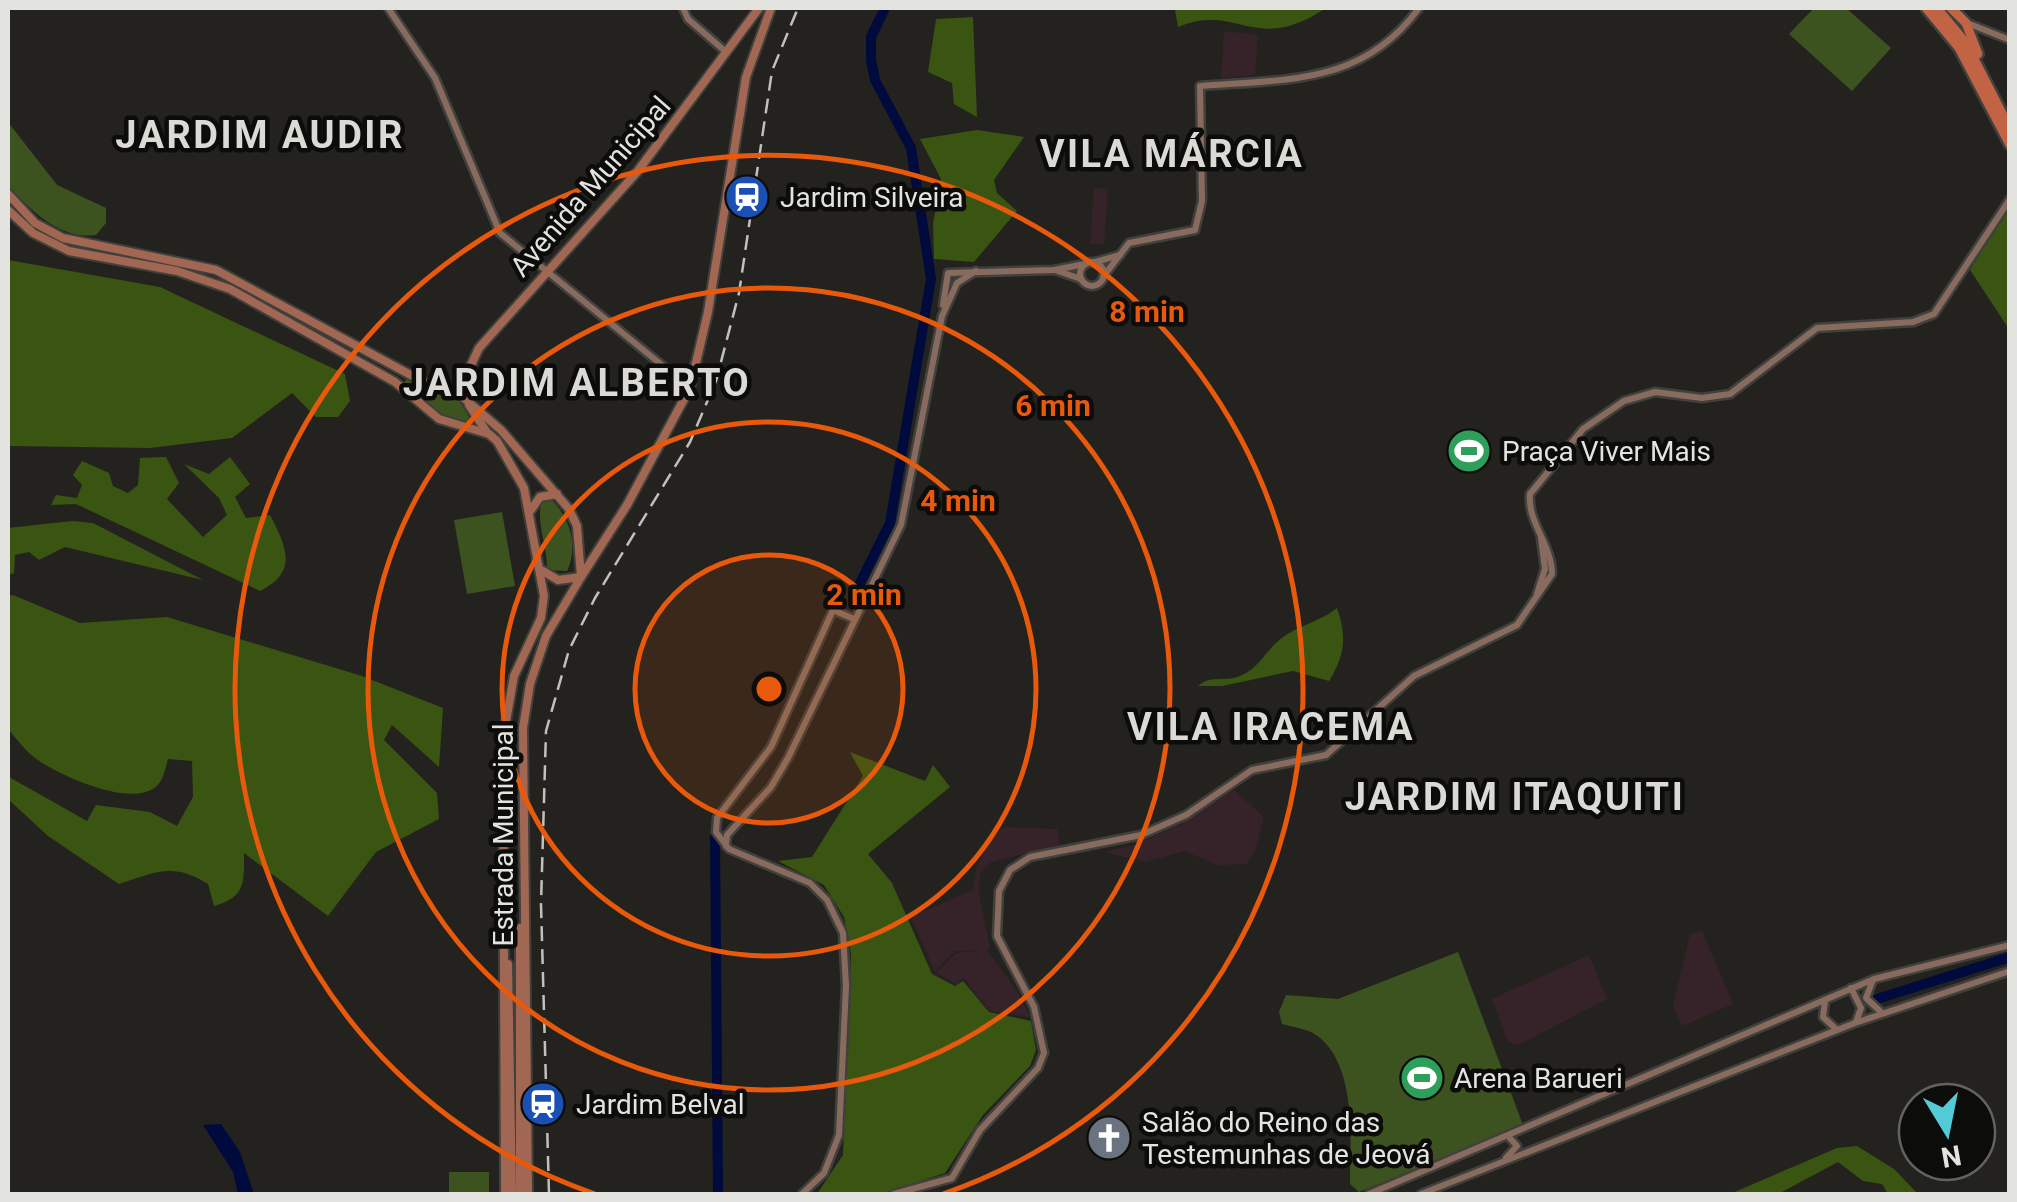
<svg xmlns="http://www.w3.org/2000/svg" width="2017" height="1202" font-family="Roboto,sans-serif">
<rect width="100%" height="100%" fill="#23221e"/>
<g fill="#362329">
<polygon points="1224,31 1258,35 1255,75 1221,78"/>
<polygon points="1094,188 1108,189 1104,244 1090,244"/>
<polygon points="1234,790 1264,817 1255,852 1246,864 1218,865 1184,851 1145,862 1104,852 1135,845 1181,824"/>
<polygon points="1004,827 1057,829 1060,845 991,862 980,873 979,893 990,948 987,950 1017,991 1030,1017 989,1011 964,978 956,984 936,973 956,953 983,950 955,951 935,972 911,917 973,890 977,865 995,832"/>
<polygon points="1702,931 1733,1004 1682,1026 1673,1005 1690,934"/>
<polygon points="1589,955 1607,999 1518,1045 1508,1042 1492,999"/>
</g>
<g fill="#3c5320">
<polygon points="1814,8 1846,8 1891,48 1852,91 1789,34"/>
<path d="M 8,122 L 57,185 L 106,208 L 106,223 L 96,235 C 60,240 32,211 9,187 Z"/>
<polygon points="407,378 427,391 458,398 473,424 443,416 404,383"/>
<path d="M 551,499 C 570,518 579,546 567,571 L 547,570 C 548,547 535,521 542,501 Z"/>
<polygon points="502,512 515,586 467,594 454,520"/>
<path d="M 1458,952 L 1523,1125 L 1359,1192 L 1350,1184 C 1350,1141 1358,1060 1313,1033 C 1303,1028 1292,1027 1282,1024 L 1279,1012 L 1286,995 L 1338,999 Z"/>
<rect x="449" y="1172" width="40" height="22"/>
</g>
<g fill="#395511">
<path d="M 1188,8 L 1326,8 C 1254,56 1238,2 1178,27 L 1175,10 Z"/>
<polygon points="973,17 977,117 954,104 952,83 928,72 936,19"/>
<polygon points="977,130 1024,137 994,180 997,193 1017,211 974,262 934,259 933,224 941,179 920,139"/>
<polygon points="2009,205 2009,329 1970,270"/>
<polygon points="8,260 160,287 345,374 350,401 338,417 316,417 292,393 232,438 150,448 8,446"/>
<path d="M 166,457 L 179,483 L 167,499 L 203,537 L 227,515 L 219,498 L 184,464 L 209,474 L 230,457 L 250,484 L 235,497 L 246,518 L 270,515 C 286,546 299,572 260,591 L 76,504 L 51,505 L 56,495 L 77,498 L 82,485 L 73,475 L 82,461 L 109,473 L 113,486 L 128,493 L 138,485 L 140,458 Z"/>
<polygon points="72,521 93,523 203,580 65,547 39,560 29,552 15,555 14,573 8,575 8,528"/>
<path d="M 13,595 L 80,623 L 167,617 L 362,676 L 443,708 L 439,767 L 392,725 L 384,740 L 437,793 L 439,819 L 376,852 L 328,916 L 244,853 C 244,882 246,897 214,906 L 208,884 C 173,862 156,872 119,884 L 48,836 L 9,800 L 9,777 L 87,821 L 96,805 L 150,812 L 177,826 L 193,797 L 192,761 L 168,759 C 166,766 164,776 160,782 C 139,813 58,775 35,758 C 25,751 16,738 8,729 L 8,596 Z"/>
<path d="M 1337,608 C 1347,636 1345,656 1329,681 L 1293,671 L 1222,686 L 1198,686 C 1211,674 1227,683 1242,675 C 1259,667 1263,655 1276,643 C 1292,627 1318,623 1337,608 Z"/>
<polygon points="850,752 925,781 933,765 950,787 868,854 892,883 932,974 955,986 963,981 989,1012 1031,1021 1036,1050 1030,1066 983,1115 945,1173 881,1194 817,1194 843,1155 851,954 844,917 824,885 778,861 812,857 863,776"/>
<polygon points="1857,1146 1894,1169 1918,1194 1888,1194 1882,1184 1863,1181 1838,1162 1778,1194 1730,1194 1837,1148"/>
</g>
<polygon fill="#000a3c" points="221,1124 240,1152 254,1194 238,1194 233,1172 203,1125"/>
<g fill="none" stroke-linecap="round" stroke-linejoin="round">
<g stroke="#000a3c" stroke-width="10">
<polyline points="853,597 890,523 931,279 911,148 875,80 871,60 871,37 885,8"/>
<polyline points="715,837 718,1194"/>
<polyline points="1877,999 2010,957"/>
</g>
<defs>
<g id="secondary">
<polyline points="388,8 435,78 500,233 690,388"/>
<polyline points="683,8 688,19 726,52"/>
<polyline points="1967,23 2010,40"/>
<circle cx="1092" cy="274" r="12"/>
<polyline points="1095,262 1120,255"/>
<polyline points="1055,270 1081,279"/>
<path d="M 1103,277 L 1129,243 L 1195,230 L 1202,201 L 1200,86 C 1287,79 1363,85 1419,8"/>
<polyline points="943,305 948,273 1054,270 1085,264"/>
<polyline points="1537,594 1545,569 1541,538"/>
<polyline points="726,846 727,835 771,787 788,758 901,525 942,316 957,283 976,271"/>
<polyline points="1873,980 1866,998 1881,1012"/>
<polyline points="1851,988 1861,1008 1856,1022"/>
<polyline points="1825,1001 1823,1017 1837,1030"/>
<polyline points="1506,1158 1517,1146 1508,1136"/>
<polyline points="802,1194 824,1173 839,1135 846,986 843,933 827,900 810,883 729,849 716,832 717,818 771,747 833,610 854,619"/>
<path d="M 894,1194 L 952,1178 L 980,1130 L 1038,1068 L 1044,1053 L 1034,1007 L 997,936 L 999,891 L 1010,870 L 1030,857 L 1141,835 L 1186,815 L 1252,770 L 1326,755 L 1414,676 L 1517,625 L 1552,574 C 1552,545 1527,522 1530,494 L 1583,429 L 1624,401 L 1655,392 L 1702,398 L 1730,394 L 1817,328 L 1913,322 L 1934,314 L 2010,199"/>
<polyline points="1369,1194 1874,979 2010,945"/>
<polyline points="1421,1194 1855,1023 2010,971"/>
</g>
<g id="primary">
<polyline points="8,194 35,223 63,238 216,270 433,387 458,393 501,430 569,509 577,526 581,577 546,636 530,684 523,728 528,1194"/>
<polyline points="8,210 33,233 69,251 177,271 230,289 395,382 439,419 489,434 497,441 524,488 544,596 541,618 514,676 503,738 505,1194"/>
<polyline points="458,393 479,348 637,172 759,8"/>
<polyline points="469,405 486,431"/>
<polyline points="531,510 540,497 557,494"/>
<polyline points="543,571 558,580 581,577 627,505 690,388 708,312 746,77 771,8"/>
<polyline points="508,964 512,1194"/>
<polyline points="520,1194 520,928"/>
</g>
<g id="highway">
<polyline points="1926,8 1959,48 2010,145"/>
<polyline points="1937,8 1966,43 2010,129"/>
<polyline points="1951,8 1966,23 1978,54"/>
</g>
</defs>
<use href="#secondary" stroke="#40403c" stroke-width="11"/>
<use href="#primary" stroke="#40403c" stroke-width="12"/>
<use href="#highway" stroke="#40403c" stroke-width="14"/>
<use href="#secondary" stroke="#886b5e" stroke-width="6"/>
<use href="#primary" stroke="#a16752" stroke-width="8"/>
<use href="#highway" stroke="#c26343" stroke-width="9"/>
<polyline stroke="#c0c0bd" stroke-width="2.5" stroke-dasharray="15 8" stroke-linecap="butt" points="549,1194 541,904 546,731 569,650 595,598 690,442 716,381 739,293 772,71 798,8"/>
</g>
<circle cx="769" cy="689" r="134" fill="#e8590c" fill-opacity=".12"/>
<g fill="none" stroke="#e8590c" stroke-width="5">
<circle cx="769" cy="689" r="134"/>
<circle cx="769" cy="689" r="267"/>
<circle cx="769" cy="689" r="401"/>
<path d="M595 1194A534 534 0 1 1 943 1194"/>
</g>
<defs>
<symbol id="station-disc" viewBox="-11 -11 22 22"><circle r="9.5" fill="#1a4fb4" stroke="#0c0c0a"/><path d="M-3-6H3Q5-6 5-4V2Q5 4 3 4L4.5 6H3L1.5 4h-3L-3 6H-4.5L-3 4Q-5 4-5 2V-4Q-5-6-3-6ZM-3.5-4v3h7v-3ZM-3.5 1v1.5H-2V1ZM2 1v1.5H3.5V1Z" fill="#fff"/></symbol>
<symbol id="stadium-disc" viewBox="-11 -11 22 22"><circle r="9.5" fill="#2e9e5b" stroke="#0c0c0a"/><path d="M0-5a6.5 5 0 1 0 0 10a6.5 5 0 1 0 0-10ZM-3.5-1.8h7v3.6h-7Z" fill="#fff"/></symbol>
<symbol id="church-disc" viewBox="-11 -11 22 22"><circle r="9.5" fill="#6b7280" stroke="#0c0c0a"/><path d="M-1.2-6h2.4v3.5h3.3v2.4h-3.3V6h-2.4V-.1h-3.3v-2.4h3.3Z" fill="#fff"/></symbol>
</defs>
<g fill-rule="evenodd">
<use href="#station-disc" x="722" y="172" width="50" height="50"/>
<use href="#stadium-disc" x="1444" y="426" width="50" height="50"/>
<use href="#stadium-disc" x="1397" y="1053" width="50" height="50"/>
<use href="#station-disc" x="518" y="1079" width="50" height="50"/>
<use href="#church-disc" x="1084" y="1113" width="50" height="50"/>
</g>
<g text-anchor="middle" stroke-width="9" stroke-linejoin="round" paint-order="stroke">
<g font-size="28" fill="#e3e3e0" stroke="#0c0c0a">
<text transform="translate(590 186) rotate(-49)" y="10">Avenida Municipal</text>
<text transform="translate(503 835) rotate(-90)" y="10">Estrada Municipal</text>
</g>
<g font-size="28" fill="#e3e3e0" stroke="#0c0c0a" text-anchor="start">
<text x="780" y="207">Jardim Silveira</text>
<text x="1502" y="461">Praça Viver Mais</text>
<text x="1454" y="1088">Arena Barueri</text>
<text x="576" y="1114">Jardim Belval</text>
<text x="1142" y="1132">Salão do Reino das<tspan x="1142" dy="32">Testemunhas de Jeová</tspan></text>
</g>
<g font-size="38" font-weight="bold" letter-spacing="2.5" fill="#dbdad4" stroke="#0c0c0a">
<text x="260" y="148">JARDIM AUDIR</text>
<text x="1172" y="167">VILA MÁRCIA</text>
<text x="577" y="396">JARDIM ALBERTO</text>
<text x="1271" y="740">VILA IRACEMA</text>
<text x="1515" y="810">JARDIM ITAQUITI</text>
</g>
</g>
<circle cx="769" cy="689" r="15" fill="#e8590c" stroke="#0c0c0a" stroke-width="5"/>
<g font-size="30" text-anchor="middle" font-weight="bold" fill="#e8590c" stroke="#0c0c0a" stroke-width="9" stroke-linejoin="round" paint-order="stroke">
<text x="1147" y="322">8 min</text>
<text x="1053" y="416">6 min</text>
<text x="958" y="511">4 min</text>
<text x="864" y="605">2 min</text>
</g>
<rect width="2017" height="1202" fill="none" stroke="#e3e3e0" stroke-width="20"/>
<g transform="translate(1947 1132) rotate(170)"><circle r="48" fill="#0c0c0a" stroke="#626260" stroke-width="2.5"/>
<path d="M0-8L18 38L0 25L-18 38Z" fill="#52cbd7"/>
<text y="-15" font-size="28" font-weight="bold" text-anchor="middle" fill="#e3e3e0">N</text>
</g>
</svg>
